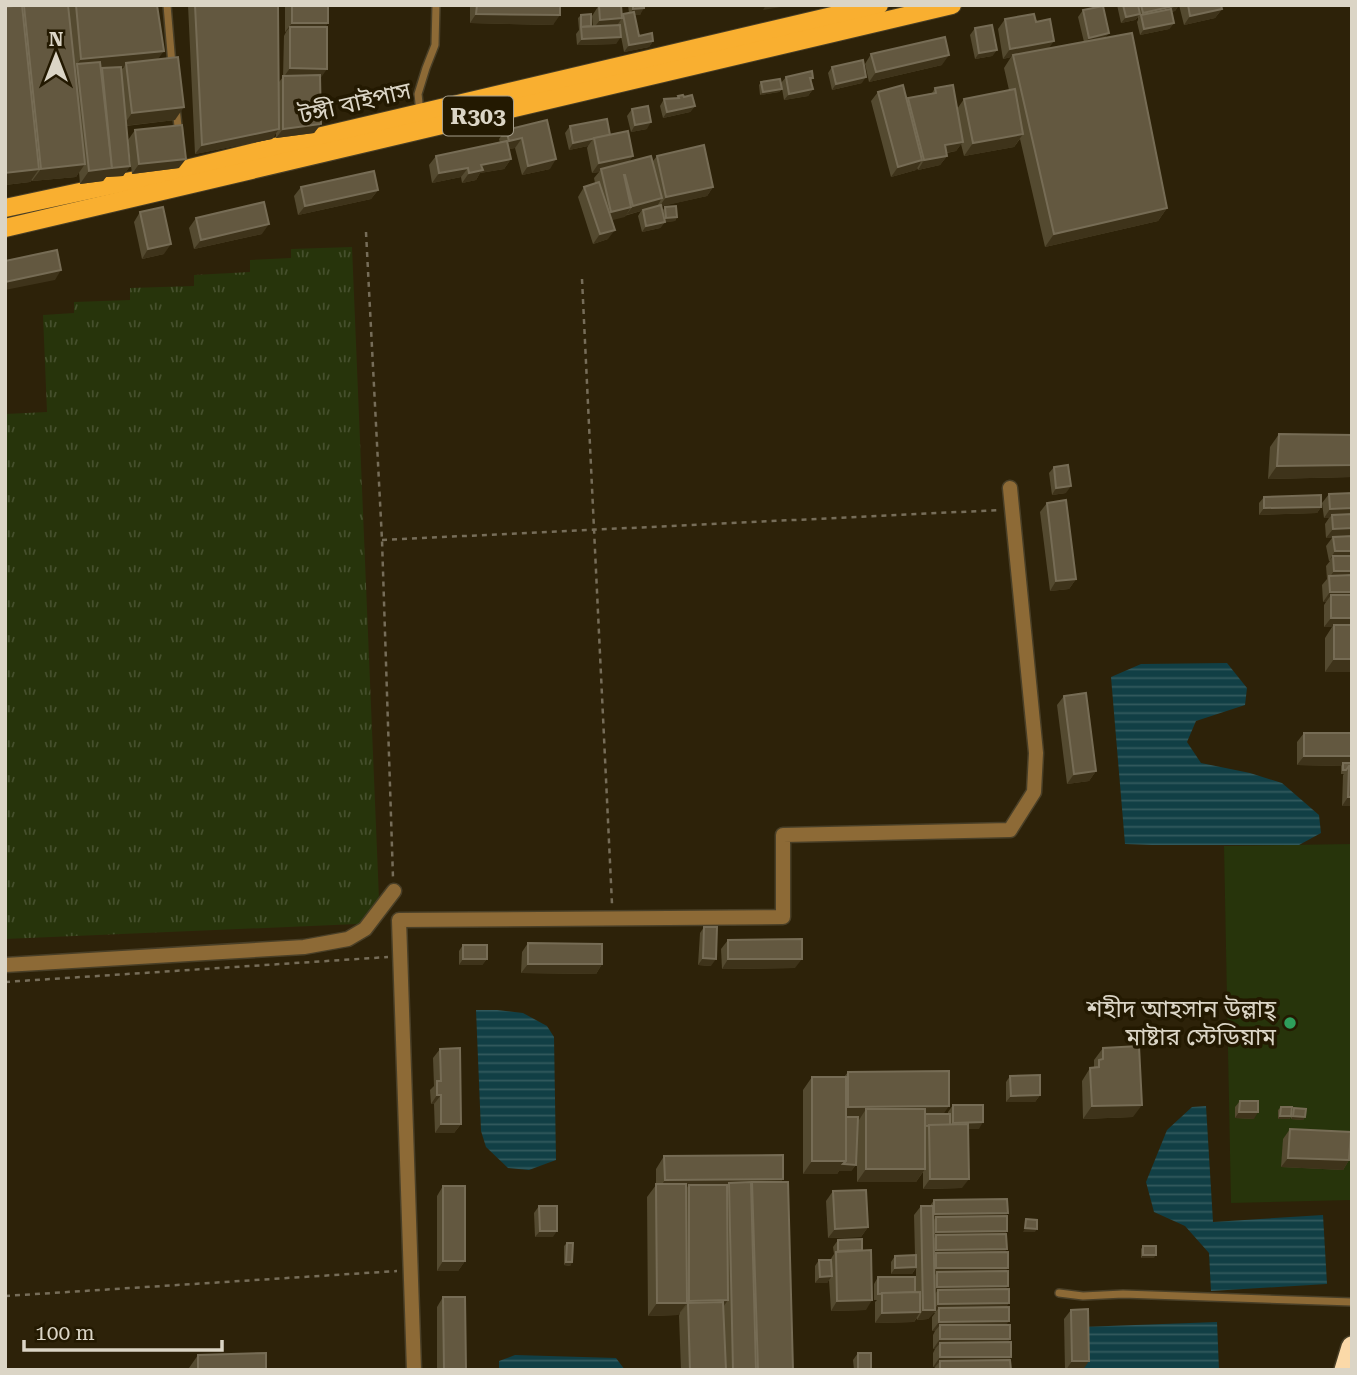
<svg xmlns="http://www.w3.org/2000/svg" width="1357" height="1375" font-family="'Roboto Serif','Noto Sans Bengali',serif">
<defs>
<pattern id="park-tufts" width="24" height="20" patternUnits="userSpaceOnUse" patternTransform="scale(1.75)"><rect width="24" height="20" fill="#27340b"/><path d="M3 7l-1-3M5 7V3M7 7l1-3M15 17l-1-3M17 17v-4M19 17l1-3" fill="none" stroke="#46502d"/></pattern>
<pattern id="water-rules" width="6" height="5" patternUnits="userSpaceOnUse" patternTransform="scale(1.75)"><rect width="6" height="5" fill="#113f45"/><path d="M0 2.5h6" fill="none" stroke="#335a5e"/></pattern>
</defs>
<rect width="100%" height="100%" fill="#2d2209"/>
<polygon fill="url(#park-tufts)" points="352,247 380,923 5,939 5,414 47,412 43,315 74,313 74,302 130,300 130,288 194,286 194,275 250,272 250,260 291,258 291,249"/>
<polygon fill="#27340b" points="1352,844 1352,1200 1231,1203 1224,846"/>
<g fill="url(#water-rules)">
<polygon points="1227,663 1247,688 1245,705 1196,721 1187,742 1201,763 1250,773 1282,783 1319,815 1321,833 1299,845 1152,845 1125,844 1111,677 1141,664"/>
<polygon points="476,1010 497,1010 523,1013 547,1026 554,1037 556,1160 529,1170 508,1168 486,1147 481,1131"/>
<polygon points="1206,1106 1213,1222 1323,1215 1327,1284 1211,1291 1209,1253 1185,1226 1154,1212 1146,1182 1167,1130 1192,1107"/>
<polygon points="1217,1322 1219,1370 1083,1370 1081,1327"/>
<polygon points="515,1355 616,1358 625,1370 499,1370 499,1361"/>
</g>
<g fill="none" stroke-linecap="round" stroke-linejoin="round">
<defs>
<g id="lane">
<polyline points="167,5 172,65"/>
<polyline points="176,108 179,135"/>
<polyline points="420,112 418,94 426,68 435,45 436,5"/>
<polyline points="1059,1293 1083,1296 1123,1294 1352,1302"/>
</g>
<g id="street">
<polyline points="5,965 304,947 348,939 365,929 394,891"/>
<polyline points="414,1370 399,920 783,917 783,835 1010,830 1034,792 1036,753 1010,488"/>
</g>
<g id="primary">
<polyline points="5,208 182,170 275,147 879,5"/>
<polyline points="5,228 952,5"/>
</g>
<polyline id="highway" points="1345,1370 1352,1347"/>
</defs>
<use href="#lane" stroke="#493f27" stroke-width="10"/>
<use href="#street" stroke="#493f27" stroke-width="17"/>
<use href="#primary" stroke="#493f27" stroke-width="20"/>
<use href="#highway" stroke="#493f27" stroke-width="24"/>
<g stroke="#766d59" stroke-width="2.5" stroke-dasharray="5 5" stroke-linecap="butt">
<polyline points="366,232 382,540 393,878"/>
<polyline points="582,279 612,904"/>
<polyline points="382,540 1000,510"/>
<polyline points="5,982 388,957"/>
<polyline points="5,1296 397,1271"/>
</g>
<use href="#lane" stroke="#8d6a36" stroke-width="7"/>
<use href="#street" stroke="#8d6a36" stroke-width="14"/>
<use href="#primary" stroke="#f9af30" stroke-width="18"/>
<use href="#highway" stroke="#fbd9a8" stroke-width="21"/>
</g>
<g fill="#544a30" fill-rule="evenodd">
<path d="M 5,5 L 157,5 L 158,59 L 175,120 L 126,126 L 130,166 L 123,176 L 106,177 L 103,181 L 80,184 L 79,172 L 76,177 L 32,181 L 32,180 L 30,182 L 5,185 ZM 124,67 L 122,69 L 111,68 Z"/>
<polygon points="188,5 278,5 279,82 283,77 284,36 286,32 285,32 285,5 328,5 328,23 325,27 320,78 321,124 314,133 276,138 276,133 272,139 195,154"/>
<polygon points="470,5 560,5 553,25 470,23"/>
<polygon points="599,5 621,5 622,15 623,14 629,13 628,5 644,5 640,15 635,15 639,36 653,41 649,47 624,52 620,31 616,44 577,45 576,34 579,30 578,18 581,15 593,27 592,16"/>
<polygon points="1117,5 1221,5 1222,9 1215,18 1184,25 1179,5 1175,11 1171,12 1174,23 1169,29 1140,35 1137,22 1138,20 1138,17 1135,20 1121,23"/>
<polygon points="1083,10 1106,37 1167,208 1158,221 1045,247 1020,139 1014,147 964,156 961,144 956,151 947,153 947,156 940,165 918,170 917,168 916,170 891,177 871,101 878,92 907,100 908,98 932,93 935,88 957,109 964,99 1009,90 1004,68 1011,57 1003,59 998,29 1005,19 1036,22 1049,48 1084,42 1078,17"/>
<polygon points="975,28 997,50 992,56 975,59 970,35"/>
<polygon points="871,54 942,65 869,82 865,64"/>
<polygon points="832,67 862,83 832,90 828,73"/>
<polygon points="786,77 813,78 811,81 813,89 808,96 784,100 781,83"/>
<polygon points="761,82 782,89 779,92 760,95 759,85"/>
<polygon points="678,96 684,97 695,106 690,112 663,118 660,106 664,99 676,98"/>
<polygon points="632,109 647,129 631,132 627,116"/>
<polygon points="547,120 550,169 522,175 515,148 509,149 511,159 504,169 480,173 476,180 462,183 461,177 432,183 429,165 436,156 500,143 499,139 506,130"/>
<polygon points="570,126 610,135 630,161 653,161 657,156 713,187 707,196 661,206 664,216 663,210 665,207 677,217 675,221 665,222 660,228 642,232 638,216 641,211 611,220 608,239 593,244 578,197 584,187 595,183 594,178 599,172 592,173 587,148 588,146 569,150 565,133"/>
<polygon points="135,130 179,168 132,174 128,140"/>
<polygon points="301,187 378,190 371,199 298,215 294,196"/>
<polygon points="140,212 164,254 142,259 134,222"/>
<polygon points="196,218 262,234 194,249 189,228"/>
<polygon points="1279,434 1352,435 1352,477 1268,479 1270,447"/>
<polygon points="1054,467 1066,493 1052,495 1049,473"/>
<polygon points="1352,493 1352,672 1325,672 1325,638 1332,627 1324,627 1324,605 1326,602 1323,602 1322,585 1327,579 1326,566 1330,561 1329,561 1326,546 1332,538 1326,538 1325,524 1329,518 1324,518 1322,503 1329,494"/>
<polygon points="1264,497 1321,507 1317,513 1259,515 1259,503"/>
<polygon points="1047,503 1076,579 1069,589 1050,591 1040,512"/>
<polygon points="1064,696 1096,771 1089,781 1067,784 1057,705"/>
<polygon points="1304,733 1352,733 1352,806 1342,806 1343,775 1344,774 1341,774 1341,766 1297,765 1297,742"/>
<polygon points="704,927 711,966 698,965 700,933"/>
<polygon points="728,940 795,968 722,969 721,949"/>
<polygon points="528,943 602,964 596,974 521,973 522,952"/>
<polygon points="463,945 487,959 482,965 459,965 459,951"/>
<polygon points="1103,1048 1133,1117 1083,1119 1082,1081 1090,1068 1094,1067 1094,1060"/>
<polygon points="440,1049 461,1124 454,1133 435,1133 434,1104 431,1104 430,1090 434,1086 433,1058"/>
<polygon points="848,1072 944,1114 948,1114 948,1112 953,1105 979,1129 968,1129 962,1188 923,1189 923,1172 916,1182 857,1182 857,1125 856,1165 851,1171 839,1171 837,1174 803,1174 803,1090 812,1077 844,1077"/>
<polygon points="1010,1076 1040,1095 1035,1102 1006,1102 1006,1082"/>
<polygon points="1240,1101 1254,1119 1235,1118 1235,1107"/>
<polygon points="1281,1107 1292,1111 1294,1108 1305,1117 1303,1120 1291,1119 1291,1117 1289,1119 1278,1119 1278,1110"/>
<polygon points="1290,1129 1349,1160 1343,1170 1281,1167 1283,1139"/>
<polygon points="664,1156 783,1179 781,1182 793,1370 681,1370 679,1316 680,1312 678,1315 648,1316 647,1197 656,1185 656,1169"/>
<polygon points="443,1186 465,1261 458,1271 437,1271 437,1196"/>
<polygon points="833,1191 868,1227 861,1237 828,1238 826,1201"/>
<polygon points="934,1200 1008,1213 1005,1216 1007,1231 1005,1234 1004,1252 1006,1289 1009,1303 1006,1307 1006,1325 1007,1342 1011,1357 1009,1360 1011,1370 933,1370 935,1367 933,1367 933,1353 935,1349 933,1349 933,1335 935,1331 932,1331 932,1317 935,1313 933,1313 928,1319 917,1320 917,1318 914,1322 875,1323 875,1302 877,1300 874,1300 874,1284 878,1277 916,1292 916,1268 912,1274 891,1274 891,1262 895,1256 915,1255 914,1215 921,1206 930,1206"/>
<polygon points="539,1206 553,1237 535,1237 534,1213"/>
<polygon points="838,1240 866,1310 831,1311 829,1280 827,1283 815,1283 815,1266 819,1260 830,1260 834,1254 833,1247"/>
<polygon points="567,1243 572,1262 570,1266 564,1265 564,1246"/>
<polygon points="1143,1246 1154,1258 1141,1258 1141,1249"/>
<polygon points="443,1297 466,1370 437,1370 437,1307"/>
<polygon points="1071,1310 1083,1370 1065,1370 1064,1319"/>
<polygon points="858,1353 871,1370 854,1370 853,1360"/>
<polygon points="198,1355 266,1370 189,1370 189,1368"/>
</g>
<g fill="#3e331a">
<polygon points="330,5 349,5 348,7 329,6"/>
<polygon points="766,5 793,5 763,10"/>
<polygon points="1179,5 1175,11 1142,19 1141,15 1138,20 1143,13"/>
<polygon points="644,8 640,15 629,15 633,9"/>
<polygon points="1222,9 1215,18 1184,25 1190,16"/>
<polygon points="476,14 560,15 553,25 470,23"/>
<polygon points="1140,14 1135,20 1121,23 1126,17"/>
<polygon points="622,18 616,27 593,29 600,20"/>
<polygon points="292,23 328,23 322,32 290,27 286,32 285,32"/>
<polygon points="1174,23 1169,29 1140,35 1144,29"/>
<polygon points="1109,33 1104,39 1084,44 1089,38"/>
<polygon points="621,37 616,44 577,45 582,39"/>
<polygon points="653,41 649,47 624,52 629,45"/>
<polygon points="1054,41 1047,51 1013,55 1011,57 1003,59 1010,49"/>
<polygon points="997,50 992,56 975,59 979,53"/>
<polygon points="164,51 155,63 126,63 124,67 78,71 77,64 81,59"/>
<polygon points="949,55 942,65 869,82 876,72"/>
<polygon points="290,68 327,69 320,79 283,78"/>
<polygon points="866,77 862,83 832,90 836,84"/>
<polygon points="782,89 779,92 760,95 763,92"/>
<polygon points="813,89 808,96 784,100 789,94"/>
<polygon points="695,106 690,112 663,118 667,112"/>
<polygon points="184,107 175,120 123,126 132,113"/>
<polygon points="651,122 647,129 631,132 635,125"/>
<polygon points="321,124 314,133 276,138 283,129"/>
<polygon points="279,129 272,139 195,154 202,145"/>
<polygon points="1023,134 1014,147 964,156 973,143"/>
<polygon points="522,138 515,148 502,151 509,141"/>
<polygon points="593,139 588,146 569,150 573,143"/>
<polygon points="963,142 956,151 938,154 945,145"/>
<polygon points="633,156 626,166 601,169 599,172 592,173 599,163"/>
<polygon points="947,156 940,165 918,170 924,160"/>
<polygon points="186,159 179,168 132,174 139,164"/>
<polygon points="511,159 504,169 480,173 476,180 462,183 469,173 481,165"/>
<polygon points="556,159 550,169 522,175 528,166"/>
<polygon points="922,160 916,170 891,177 898,167"/>
<polygon points="85,164 76,177 32,181 41,169"/>
<polygon points="130,166 123,176 106,177 103,181 80,184 89,171"/>
<polygon points="468,168 461,177 432,183 439,173"/>
<polygon points="39,169 30,182 5,185 5,173"/>
<polygon points="713,187 707,196 659,207 666,197"/>
<polygon points="378,190 371,199 298,215 305,206"/>
<polygon points="662,198 656,208 643,210 641,211 626,215 633,206"/>
<polygon points="631,207 625,217 605,222 611,212"/>
<polygon points="1167,208 1158,221 1045,247 1054,234"/>
<polygon points="677,217 675,221 665,222 660,228 642,232 646,226 664,222 666,218"/>
<polygon points="269,224 262,234 194,249 201,240"/>
<polygon points="615,230 608,239 593,244 600,234"/>
<polygon points="171,244 164,254 142,259 148,249"/>
<polygon points="61,270 55,280 5,290 5,282"/>
<polygon points="1352,465 1352,477 1268,479 1277,466"/>
<polygon points="1071,486 1066,493 1052,495 1056,488"/>
<polygon points="1321,507 1317,513 1259,515 1264,508"/>
<polygon points="1352,508 1352,518 1332,515 1329,518 1324,518 1330,509"/>
<polygon points="1352,528 1352,538 1333,537 1332,538 1326,538 1333,529"/>
<polygon points="1335,551 1352,551 1352,560 1333,556 1329,561"/>
<polygon points="1334,571 1352,571 1352,580 1329,578"/>
<polygon points="1076,579 1069,589 1050,591 1056,581"/>
<polygon points="1330,592 1352,592 1352,601 1331,595 1326,602 1323,602"/>
<polygon points="1331,618 1352,618 1352,628 1334,625 1332,627 1324,627"/>
<polygon points="1334,659 1352,659 1352,672 1325,672"/>
<polygon points="1304,756 1352,756 1352,766 1343,763 1341,766 1297,765"/>
<polygon points="1096,771 1089,781 1067,784 1074,774"/>
<polygon points="1348,797 1352,797 1352,806 1342,806"/>
<polygon points="703,958 716,959 711,966 698,965"/>
<polygon points="463,959 487,959 482,965 459,965"/>
<polygon points="728,959 802,959 795,968 722,969"/>
<polygon points="528,964 602,964 596,974 521,973"/>
<polygon points="437,1095 441,1095 434,1104 431,1104"/>
<polygon points="1040,1095 1035,1102 1006,1102 1011,1096"/>
<polygon points="1142,1105 1133,1117 1083,1119 1092,1106"/>
<polygon points="949,1106 940,1119 866,1109 859,1120 839,1120 848,1107"/>
<polygon points="1239,1112 1258,1112 1254,1119 1235,1118"/>
<polygon points="1280,1116 1291,1116 1289,1119 1278,1119"/>
<polygon points="1293,1116 1305,1117 1303,1120 1291,1119"/>
<polygon points="983,1122 979,1129 949,1129 953,1123"/>
<polygon points="441,1124 461,1124 454,1133 435,1133"/>
<polygon points="1288,1158 1349,1160 1343,1170 1281,1167"/>
<polygon points="812,1161 846,1161 856,1165 851,1171 839,1171 837,1174 803,1174"/>
<polygon points="866,1169 925,1169 916,1182 857,1182"/>
<polygon points="783,1179 774,1192 752,1182 746,1192 729,1183 722,1192 689,1185 683,1192 656,1193 665,1180"/>
<polygon points="930,1179 969,1179 962,1188 923,1189"/>
<polygon points="1008,1213 1001,1223 936,1217 931,1224 928,1224 934,1214"/>
<polygon points="868,1227 861,1237 828,1238 835,1229"/>
<polygon points="1025,1228 1037,1229 1035,1232 1023,1232"/>
<polygon points="540,1231 557,1231 553,1237 535,1237"/>
<polygon points="1007,1231 1000,1240 936,1235 932,1242 929,1242 936,1232"/>
<polygon points="1007,1249 1000,1258 936,1253 932,1259 930,1259 936,1250"/>
<polygon points="1143,1255 1156,1255 1154,1258 1141,1258"/>
<polygon points="443,1261 465,1261 458,1271 437,1271"/>
<polygon points="566,1262 572,1262 570,1266 564,1265"/>
<polygon points="916,1267 912,1274 891,1274 895,1268"/>
<polygon points="936,1268 1008,1268 1001,1277 937,1272 933,1278 930,1278"/>
<polygon points="832,1276 827,1283 815,1283 820,1277"/>
<polygon points="1008,1286 1001,1295 938,1290 933,1296 930,1296 937,1287"/>
<polygon points="728,1300 719,1313 688,1303 680,1313 689,1301"/>
<polygon points="872,1300 866,1310 831,1311 837,1301"/>
<polygon points="657,1303 687,1303 678,1315 648,1316"/>
<polygon points="1009,1303 1002,1312 939,1308 928,1319 917,1320 923,1310 934,1310 938,1304"/>
<polygon points="920,1312 914,1322 875,1323 882,1313"/>
<polygon points="1009,1321 1002,1331 940,1325 935,1331 932,1331 939,1322"/>
<polygon points="940,1339 1010,1339 1003,1349 940,1343 935,1349 933,1349"/>
<polygon points="940,1357 1011,1357 1005,1366 940,1361 935,1367 933,1367"/>
<polygon points="1072,1361 1089,1361 1083,1370 1066,1370"/>
</g>
<g fill="#635840" stroke="#766c55" stroke-width="2">
<polygon points="22,5 39,169 5,173 5,7"/>
<polygon points="68,5 85,164 41,169 24,6"/>
<polygon points="76,5 157,5 164,51 81,59"/>
<polygon points="195,5 278,5 279,129 202,145"/>
<rect x="292" y="5" width="36" height="18"/>
<polygon points="477,5 560,5 560,15 476,14"/>
<polygon points="607,5 621,5 622,18 600,20 599,6"/>
<polygon points="633,5 644,5 644,8 633,9"/>
<polygon points="1123,5 1138,5 1140,14 1126,17"/>
<polygon points="1141,5 1178,5 1143,13"/>
<polygon points="1188,5 1221,5 1222,9 1190,16"/>
<polygon points="1103,6 1109,33 1089,38 1083,10"/>
<polygon points="1171,9 1174,23 1144,29 1141,15"/>
<polygon points="634,12 639,36 652,33 653,41 629,45 623,14"/>
<polygon points="591,14 591,26 581,27 581,15"/>
<polygon points="1034,14 1036,22 1050,19 1054,41 1010,49 1005,19"/>
<polygon points="620,25 621,37 582,39 581,27"/>
<polygon points="992,25 997,50 979,53 975,28"/>
<polygon points="290,27 327,27 327,69 290,68"/>
<polygon points="1132,33 1167,208 1054,234 1013,55"/>
<polygon points="945,37 949,55 876,72 871,54"/>
<polygon points="178,57 184,107 132,113 126,63"/>
<polygon points="863,60 866,77 836,84 832,67"/>
<polygon points="100,62 112,168 89,171 77,64"/>
<polygon points="121,67 130,166 112,168 102,68"/>
<polygon points="812,71 813,78 810,78 813,89 789,94 786,77"/>
<polygon points="320,75 321,124 283,129 283,76"/>
<polygon points="780,79 782,89 763,92 761,82"/>
<polygon points="903,85 922,160 898,167 878,92"/>
<polygon points="953,85 963,142 945,145 947,156 924,160 908,98 936,93 935,88"/>
<polygon points="1015,89 1023,134 973,143 964,99"/>
<polygon points="683,95 684,97 692,95 695,106 667,112 664,99 679,98 678,96"/>
<polygon points="648,106 651,122 635,125 632,109"/>
<polygon points="607,119 610,135 573,143 570,126"/>
<polygon points="547,120 556,159 528,166 522,138 509,141 506,130"/>
<polygon points="182,125 186,159 139,164 135,130"/>
<polygon points="628,131 633,156 599,163 594,138"/>
<polygon points="507,141 511,159 481,165 483,170 469,173 468,168 439,173 436,156"/>
<polygon points="704,145 713,187 666,197 657,156"/>
<polygon points="651,156 662,198 633,206 625,175 624,175 631,207 611,212 601,169"/>
<polygon points="374,171 378,190 305,206 301,187"/>
<polygon points="599,182 615,230 600,234 584,187"/>
<polygon points="264,202 269,224 201,240 196,218"/>
<polygon points="661,205 665,222 646,226 643,210"/>
<polygon points="676,206 677,217 666,218 665,207"/>
<polygon points="163,207 171,244 148,249 140,212"/>
<polygon points="57,250 61,270 5,282 5,261"/>
<polygon points="1279,434 1352,435 1352,465 1277,466"/>
<polygon points="1068,465 1071,486 1056,488 1054,467"/>
<polygon points="1352,493 1352,508 1330,509 1329,494"/>
<polygon points="1321,495 1321,507 1264,508 1264,497"/>
<polygon points="1066,500 1076,579 1056,581 1047,503"/>
<polygon points="1352,514 1352,528 1333,529 1332,515"/>
<polygon points="1352,536 1352,551 1335,551 1333,537"/>
<polygon points="1333,556 1352,556 1352,571 1334,571"/>
<polygon points="1352,575 1352,592 1330,592 1329,576"/>
<rect x="1331" y="595" width="21" height="23"/>
<rect x="1334" y="625" width="18" height="34"/>
<polygon points="1086,693 1096,771 1074,774 1064,696"/>
<rect x="1304" y="733" width="48" height="23"/>
<polygon points="1343,763 1352,763 1352,766 1349,766 1346,770 1343,770"/>
<polygon points="1349,766 1352,766 1352,797 1348,797"/>
<polygon points="704,927 717,927 716,959 703,958"/>
<polygon points="802,939 802,959 728,959 728,940"/>
<polygon points="528,943 602,944 602,964 528,964"/>
<rect x="463" y="945" width="24" height="14"/>
<polygon points="1139,1046 1142,1105 1092,1106 1090,1068 1099,1067 1099,1060 1103,1059 1103,1048"/>
<polygon points="460,1048 461,1124 441,1124 441,1095 437,1095 437,1081 441,1081 440,1049"/>
<polygon points="949,1071 949,1106 848,1107 848,1072"/>
<polygon points="1040,1075 1040,1095 1011,1096 1010,1076"/>
<rect x="812" y="1077" width="34" height="84"/>
<polygon points="1240,1101 1258,1101 1258,1112 1239,1112"/>
<polygon points="953,1105 983,1105 983,1122 953,1123"/>
<polygon points="1281,1107 1292,1107 1291,1116 1280,1116"/>
<polygon points="1294,1108 1306,1109 1305,1117 1293,1116"/>
<rect x="866" y="1109" width="59" height="60"/>
<polygon points="925,1114 950,1114 950,1125 925,1126"/>
<polygon points="846,1117 858,1117 856,1165 843,1164 846,1161"/>
<polygon points="968,1124 969,1179 930,1179 929,1125"/>
<polygon points="1290,1129 1351,1132 1349,1160 1288,1158"/>
<polygon points="783,1155 783,1179 665,1180 664,1156"/>
<polygon points="751,1182 756,1370 733,1370 729,1183"/>
<polygon points="752,1182 788,1182 793,1370 758,1370"/>
<polygon points="656,1184 686,1184 687,1303 657,1303"/>
<polygon points="689,1185 727,1185 728,1300 689,1301"/>
<rect x="443" y="1186" width="22" height="75"/>
<polygon points="866,1190 868,1227 835,1229 833,1191"/>
<polygon points="1007,1199 1008,1213 934,1214 934,1200"/>
<polygon points="539,1206 557,1206 557,1231 540,1231"/>
<polygon points="921,1206 933,1206 935,1310 923,1310"/>
<polygon points="1007,1216 1007,1231 936,1232 936,1217"/>
<polygon points="1026,1219 1037,1220 1037,1229 1025,1228"/>
<polygon points="1006,1234 1007,1249 936,1250 936,1235"/>
<polygon points="862,1239 862,1250 838,1251 838,1240"/>
<polygon points="567,1243 573,1243 572,1262 566,1262"/>
<rect x="1143" y="1246" width="13" height="9"/>
<polygon points="871,1250 872,1300 837,1301 836,1252"/>
<polygon points="1008,1252 1008,1268 936,1268 936,1253"/>
<polygon points="916,1255 916,1267 895,1268 895,1256"/>
<polygon points="819,1260 831,1260 832,1276 820,1277"/>
<polygon points="1008,1271 1008,1286 937,1287 937,1272"/>
<polygon points="878,1277 915,1277 915,1292 878,1294"/>
<polygon points="1009,1289 1009,1303 938,1304 938,1290"/>
<polygon points="920,1292 920,1312 882,1313 882,1293"/>
<polygon points="443,1297 465,1297 466,1370 444,1370"/>
<polygon points="723,1302 726,1370 690,1370 688,1303"/>
<polygon points="1009,1307 1009,1321 939,1322 939,1308"/>
<polygon points="1088,1309 1089,1361 1072,1361 1071,1310"/>
<rect x="940" y="1325" width="70" height="14"/>
<polygon points="1011,1342 1011,1357 940,1357 940,1343"/>
<polygon points="266,1353 266,1370 198,1370 198,1355"/>
<rect x="858" y="1353" width="13" height="17"/>
<polygon points="1010,1360 1011,1370 940,1370 940,1361"/>
</g>
<circle fill="#2e9e5b" stroke="#231901" stroke-width="2.5" cx="1290" cy="1023" r="7"/>
<g text-anchor="middle" stroke-width="7" stroke-linejoin="round" paint-order="stroke">
<rect fill="#231901" stroke="#a49d8b" stroke-width="2" x="443" y="96.5" width="70" height="39" rx="5"/>
<g font-size="23" font-weight="bold" fill="#dbd5c6">
<text x="478" y="124">R303</text>
</g>
<g font-size="24" fill="#dbd5c6" stroke="#231901">
<text transform="translate(355 103) rotate(-13)" y="8">টঙ্গী বাইপাস</text>
</g>
<g font-size="24" fill="#dbd5c6" stroke="#231901" text-anchor="end">
<text x="1276" y="1017">শহীদ আহসান উল্লাহ্‌<tspan x="1276" dy="28">মাষ্টার স্টেডিয়াম</tspan></text>
</g>
</g>
<rect width="1357" height="1375" fill="none" stroke="#dbd5c6" stroke-width="14"/>
<g transform="translate(56 56)" stroke="#231901" stroke-width="5" paint-order="stroke">
<path d="M0-5L12 26L0 18L-12 26Z" fill="#dbd5c6"/>
<text y="-10" font-size="19" font-weight="bold" text-anchor="middle" fill="#dbd5c6">N</text>
</g>
<path d="M24 1340v10h198v-10" fill="none" stroke="#dbd5c6" stroke-width="3.5"/>
<text x="35" y="1340" font-size="21" fill="#dbd5c6" stroke="#231901" stroke-width="5" paint-order="stroke">100 m</text>
</svg>
